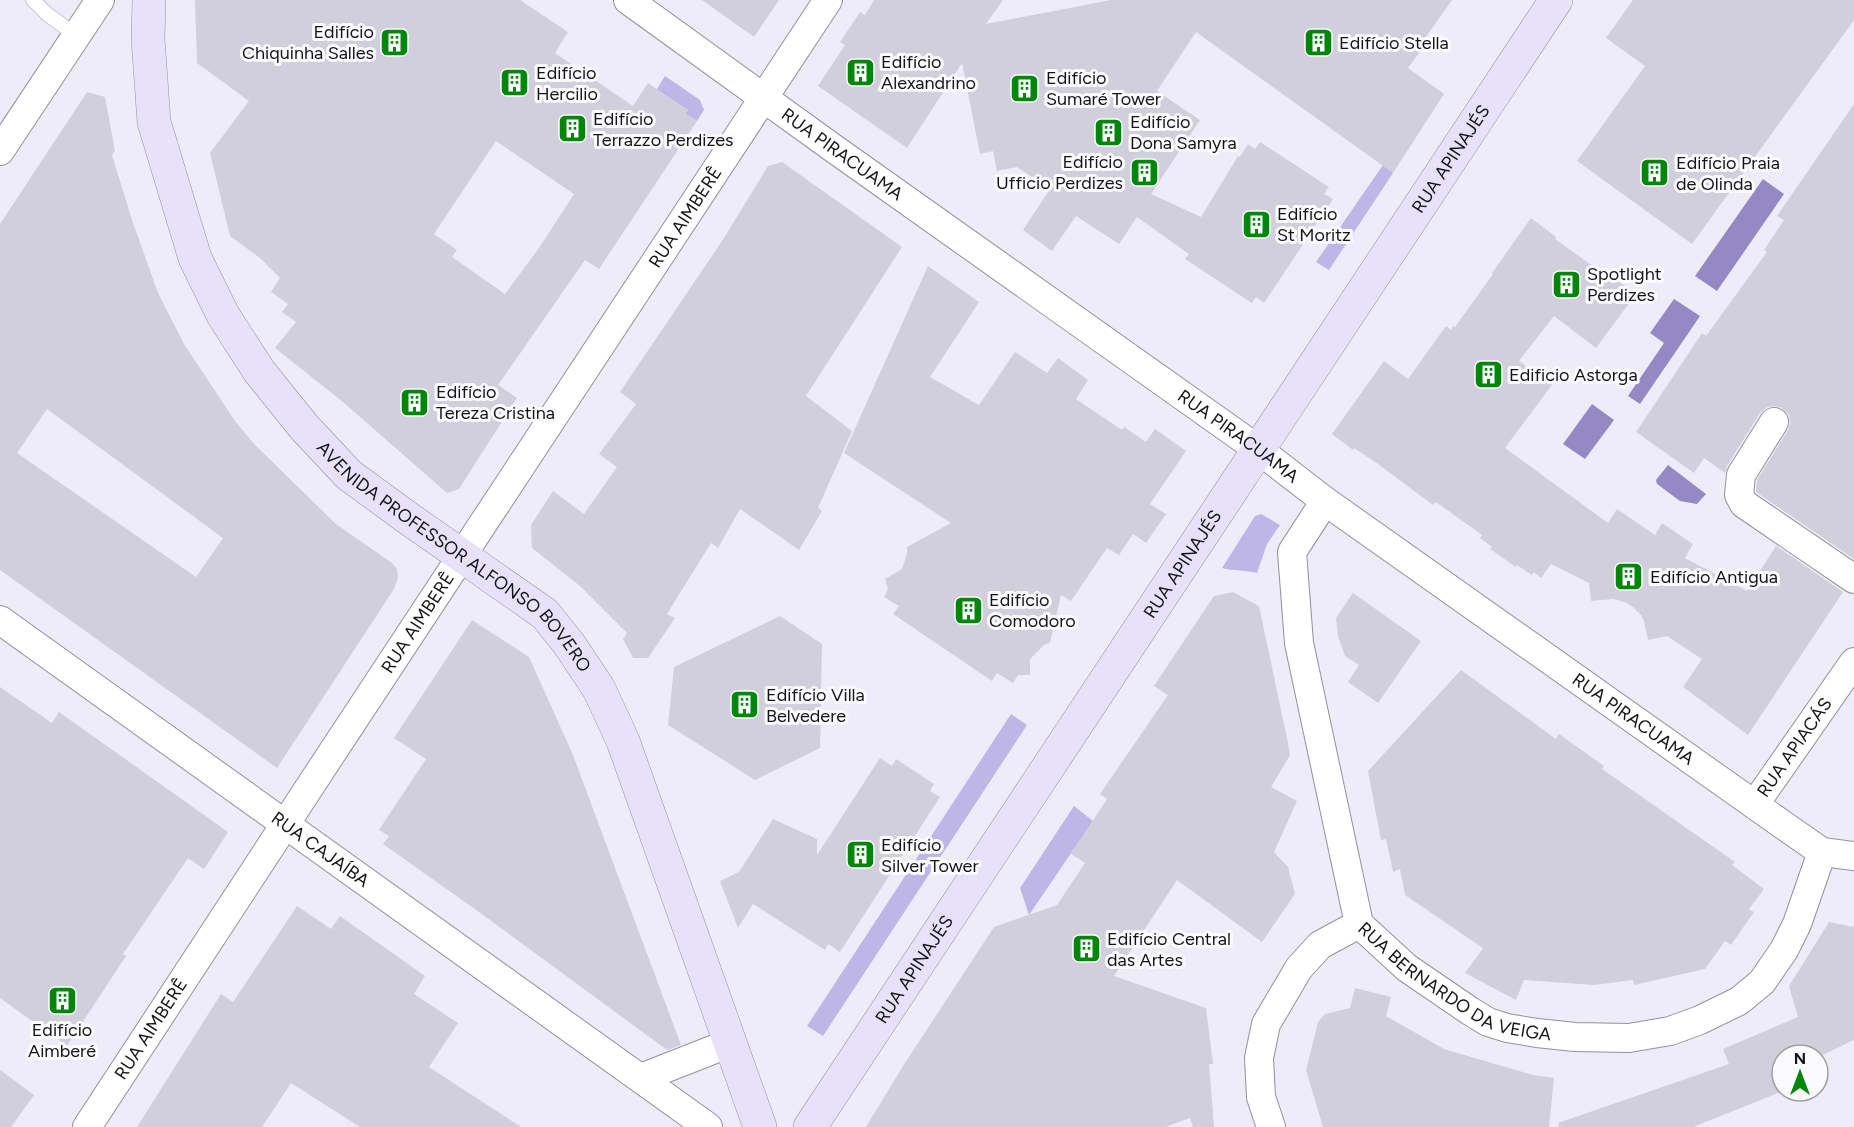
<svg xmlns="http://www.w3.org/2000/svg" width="1854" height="1127" font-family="Figtree,sans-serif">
<rect width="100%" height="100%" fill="#eeecf8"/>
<g fill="#bfb6e8">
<polygon points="665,76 700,100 704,110 697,121 685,114 688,110 654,94"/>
<polygon points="1383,165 1393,173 1329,270 1316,262"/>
<path d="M 1261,514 L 1280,525 L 1267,544 L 1257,573 C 1245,570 1234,571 1222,568 L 1255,516 Z"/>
<polygon points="1011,714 1027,725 823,1036 807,1026"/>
<polygon points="1074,806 1093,821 1029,915 1020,888"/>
</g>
<g fill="#9589c5">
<polygon points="1763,179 1784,194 1717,291 1695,276"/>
<polygon points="1674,299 1700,316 1640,404 1628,396 1664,343 1650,333"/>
<polygon points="1592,404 1614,420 1585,459 1563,444"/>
<polygon points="1668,465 1706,494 1697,504 1680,501 1657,484 1656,480"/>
</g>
<g fill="#d1cfdb" fill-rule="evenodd">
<path d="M 195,0 L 520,0 L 568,32 L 555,53 L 633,106 L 648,83 L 688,110 L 685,114 L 697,121 L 599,269 L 585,260 L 498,385 L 517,398 L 459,489 L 447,493 L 343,402 L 275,348 L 296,322 L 282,312 L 288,304 L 271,292 L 280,278 L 260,258 L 230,236 L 210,153 L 249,101 L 197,63 ZM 496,141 L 574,194 L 539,248 L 505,294 L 452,257 L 457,250 L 434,234 Z"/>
<polygon points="702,0 779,0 754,37"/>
<polygon points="874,0 1003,0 986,24 1111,0 1452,0 1423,41 1426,43 1408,68 1444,94 1393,173 1196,32 1157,91 1200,120 1151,194 1201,217 1238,156 1240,157 1248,144 1255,149 1260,142 1329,187 1324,194 1333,199 1264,303 1256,297 1252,303 1185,259 1189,254 1137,217 1119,244 1076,216 1052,251 1023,230 1050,189 1017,167 997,171 993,151 980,154 962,63 907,148 818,86 845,45 840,42 860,12 865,15"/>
<polygon points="1633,0 1854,0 1854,20 1692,244 1577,161 1645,66 1606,38"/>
<path d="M 87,92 L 105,97 L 115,151 L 112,155 L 132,220 L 158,293 L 184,344 L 235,421 L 254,444 L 336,524 L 392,563 L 397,569 L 398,578 L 394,589 L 277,768 L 0,570 L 0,224 ZM 47,409 L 223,538 L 196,577 L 17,453 Z"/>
<polygon points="1854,104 1854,559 1756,492 1757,480 1788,430 1790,423 1789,415 1782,408 1775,406 1767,407 1760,413 1727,466 1725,473 1704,458 1694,473 1636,432 1702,333 1706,336 1767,252 1764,250 1784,220 1777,216"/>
<polygon points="782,162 902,247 806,396 852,431 818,508 822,511 799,550 740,509 718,548 711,543 667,614 675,618 648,658 633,658 623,639 627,633 580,586 532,548 531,525 553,491 584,514 617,467 599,454 636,404 620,392 724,238 768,166"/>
<polygon points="1531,218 1556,237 1555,239 1608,277 1610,275 1636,294 1596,348 1554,316 1519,361 1552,385 1505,448 1608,523 1617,509 1655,535 1662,523 1693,544 1685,558 1747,591 1776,546 1843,592 1748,735 1683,687 1702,659 1667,636 1648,640 1644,621 1641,615 1634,608 1627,603 1613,599 1591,601 1589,583 1551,564 1541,578 1534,572 1532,575 1517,565 1516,567 1490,549 1492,547 1480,538 1482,535 1436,502 1433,505 1378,464 1354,448 1353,450 1332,434 1384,361 1408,379 1446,326 1451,330 1453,326 1455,327 1493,274 1492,273"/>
<polygon points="928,266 979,302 930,377 979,405 1015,352 1047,373 1058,358 1088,380 1076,399 1122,430 1124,427 1146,442 1155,429 1186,451 1150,504 1166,514 1146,543 1133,534 1119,555 1107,548 1071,601 1061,595 1050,643 1044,645 1030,659 1030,675 1018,675 1013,683 997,673 992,681 893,614 899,606 884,597 888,589 885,579 902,569 907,554 907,547 951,523 844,453"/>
<polygon points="1233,592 1259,606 1288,743 1290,755 1271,787 1297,801 1274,852 1288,867 1295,894 1262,942 1177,880 1114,976 1206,1008 1213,1064 1209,1064 1214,1127 1193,1127 1190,1118 1165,1127 866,1127 903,1066 994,927 1057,905 1085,863 1071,854 1107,799 1100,794 1168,695 1154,686 1214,596"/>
<polygon points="1353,593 1421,641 1378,703 1348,682 1359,665 1345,656 1338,636 1336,618"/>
<polygon points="780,616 822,644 820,748 755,780 668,725 674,667"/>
<polygon points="472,620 529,657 573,755 681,1045 667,1050 479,912 383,844 389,836 379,830 426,759 394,738"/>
<polygon points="1461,670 1556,739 1559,734 1604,766 1602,769 1735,862 1732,865 1764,889 1749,909 1754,912 1731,945 1725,941 1705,969 1634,985 1633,980 1594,985 1524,980 1516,1000 1465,973 1483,948 1405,895 1400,869 1393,872 1386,839 1381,840 1368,771"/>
<polygon points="0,687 52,723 59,712 228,832 204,869 188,858 123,954 126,956 67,1046 0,998"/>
<polygon points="880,758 892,766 896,759 934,784 930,791 940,797 840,952 828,944 825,950 753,904 738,928 720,881 739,872 773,819 817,839 817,855"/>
<polygon points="297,906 331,929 340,916 425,976 414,994 458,1023 429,1067 521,1127 360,1127 291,1083 262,1127 137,1127 221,994 233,1002"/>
<polygon points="1829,922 1854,927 1854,1040 1818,1057 1818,1055 1782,1055 1783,1091 1693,1127 1559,1127 1558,1123 1729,1064 1723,1049 1798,1017 1789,986"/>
<polygon points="1355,988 1391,997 1386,1016 1444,1049 1533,1075 1554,1078 1549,1127 1323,1127 1306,1070 1318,1022 1325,1014 1350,1008"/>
<polygon points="0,1070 34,1095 11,1127 0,1127"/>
</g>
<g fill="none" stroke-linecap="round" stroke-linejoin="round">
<defs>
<polyline id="lane" points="33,0 47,14 77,36"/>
<g id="street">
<path id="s1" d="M 628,0 L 833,148 L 1259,450 L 1325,501 L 1786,827 L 1822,852 L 1854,856"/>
<polyline points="0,151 100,0"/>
<polyline points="1774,422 1741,475 1739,495 1744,504 1854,579"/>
<path id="s2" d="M 1325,501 L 1292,552 L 1299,643 L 1359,924 L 1407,968 L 1470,1011 L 1488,1022 L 1507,1028 L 1537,1033 L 1575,1037 L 1629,1038 L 1670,1031 L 1700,1020 L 1739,1001 L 1762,982 L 1784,950 L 1797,924 L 1822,852"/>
<path id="s3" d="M 0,620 L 708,1127"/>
<path id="s4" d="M 1755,804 L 1854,662"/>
<polyline points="641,1078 730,1043"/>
<path id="s5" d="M 87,1127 C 332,750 582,376 828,0"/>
<polyline points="1271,1127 1261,1097 1259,1058 1266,1024 1299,968 1320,945 1359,924"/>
</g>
<g id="secondary">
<path id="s6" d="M 149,0 L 148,39 L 154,122 L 195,258 L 223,315 L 259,371 L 304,427 L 349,475 L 405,516 L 545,614 L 569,644 L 599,689 L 623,741 L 760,1127"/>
<path id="s7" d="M 810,1127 L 1556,0"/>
</g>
</defs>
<use href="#lane" stroke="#93919c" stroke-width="15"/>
<use href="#street" stroke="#93919c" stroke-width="30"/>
<use href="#secondary" stroke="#93919c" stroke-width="34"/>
<use href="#lane" stroke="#fff" stroke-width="14"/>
<use href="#street" stroke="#fff" stroke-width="28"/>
<use href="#secondary" stroke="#e7e2fa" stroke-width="33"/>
</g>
<defs>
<symbol id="building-square" viewBox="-11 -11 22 22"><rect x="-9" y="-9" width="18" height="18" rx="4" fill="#00860b" stroke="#fbfbfd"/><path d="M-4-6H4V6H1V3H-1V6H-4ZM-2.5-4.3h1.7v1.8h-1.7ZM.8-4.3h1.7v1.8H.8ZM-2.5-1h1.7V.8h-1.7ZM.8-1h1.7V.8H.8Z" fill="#fff"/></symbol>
</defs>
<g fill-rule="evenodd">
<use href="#building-square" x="378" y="26" width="33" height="33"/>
<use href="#building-square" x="1302" y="26" width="33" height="33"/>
<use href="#building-square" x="844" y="56" width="33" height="33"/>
<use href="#building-square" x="498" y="66" width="33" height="33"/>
<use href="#building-square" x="1008" y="72" width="33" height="33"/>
<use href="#building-square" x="556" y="112" width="33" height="33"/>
<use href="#building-square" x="1092" y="116" width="33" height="33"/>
<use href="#building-square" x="1128" y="156" width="33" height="33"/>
<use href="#building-square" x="1638" y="156" width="33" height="33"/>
<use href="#building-square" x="1240" y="208" width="33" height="33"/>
<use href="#building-square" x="1550" y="268" width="33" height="33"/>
<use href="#building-square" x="1472" y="358" width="33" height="33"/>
<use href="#building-square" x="398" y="386" width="33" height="33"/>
<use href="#building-square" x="1612" y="560" width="33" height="33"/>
<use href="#building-square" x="952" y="594" width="33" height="33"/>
<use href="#building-square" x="728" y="688" width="33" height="33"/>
<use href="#building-square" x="844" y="838" width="33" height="33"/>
<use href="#building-square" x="1070" y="932" width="33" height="33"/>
<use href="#building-square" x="46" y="984" width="33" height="33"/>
</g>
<g text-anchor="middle" stroke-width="6" stroke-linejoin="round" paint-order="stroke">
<g font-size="18" fill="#141317" stroke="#fbfbfd" text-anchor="start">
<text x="374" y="38" text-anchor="end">Edifício<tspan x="374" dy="21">Chiquinha Salles</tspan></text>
<text x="1339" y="49">Edifício Stella</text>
<text x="881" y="68">Edifício<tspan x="881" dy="21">Alexandrino</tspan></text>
<text x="536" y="79">Edifício<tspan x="536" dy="21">Hercilio</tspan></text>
<text x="1046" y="84">Edifício<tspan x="1046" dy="21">Sumaré Tower</tspan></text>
<text x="593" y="125">Edifício<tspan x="593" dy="21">Terrazzo Perdizes</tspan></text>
<text x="1130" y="128">Edifício<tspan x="1130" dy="21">Dona Samyra</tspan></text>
<text x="1123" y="168" text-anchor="end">Edifício<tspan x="1123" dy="21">Ufficio Perdizes</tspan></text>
<text x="1676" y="169">Edifício Praia<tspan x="1676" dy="21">de Olinda</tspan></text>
<text x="1277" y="220">Edifício<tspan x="1277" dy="21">St Moritz</tspan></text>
<text x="1587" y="280">Spotlight<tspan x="1587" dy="21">Perdizes</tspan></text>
<text x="1509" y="381">Edificio Astorga</text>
<text x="436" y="398">Edifício<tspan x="436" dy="21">Tereza Cristina</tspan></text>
<text x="1650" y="583">Edifício Antigua</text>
<text x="989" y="606">Edifício<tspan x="989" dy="21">Comodoro</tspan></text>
<text x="766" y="701">Edifício Villa<tspan x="766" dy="21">Belvedere</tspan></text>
<text x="881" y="851">Edifício<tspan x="881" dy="21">Silver Tower</tspan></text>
<text x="1107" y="945">Edifício Central<tspan x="1107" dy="21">das Artes</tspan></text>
<text x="62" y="1036" text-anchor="middle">Edifício<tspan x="62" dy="21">Aimberé</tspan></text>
</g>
<g font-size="18" fill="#141317" stroke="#fbfbfd">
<text dy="6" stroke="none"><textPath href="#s1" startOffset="264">RUA PIRACUAMA</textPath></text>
<text dy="6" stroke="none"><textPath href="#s7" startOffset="1161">RUA APINAJÉS</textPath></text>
<text dy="6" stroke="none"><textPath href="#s5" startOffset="1089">RUA AIMBERÊ</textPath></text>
<text dy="6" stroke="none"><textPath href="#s1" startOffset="750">RUA PIRACUAMA</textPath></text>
<text dy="6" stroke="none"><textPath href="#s6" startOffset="666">AVENIDA PROFESSOR ALFONSO BOVERO</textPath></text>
<text dy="6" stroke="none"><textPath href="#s7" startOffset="675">RUA APINAJÉS</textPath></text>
<text dy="6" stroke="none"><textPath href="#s5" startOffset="603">RUA AIMBERÊ</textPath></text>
<text dy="6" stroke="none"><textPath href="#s1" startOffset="1236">RUA PIRACUAMA</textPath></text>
<text dy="6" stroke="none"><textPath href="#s4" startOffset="69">RUA APIACÁS</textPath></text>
<text dy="6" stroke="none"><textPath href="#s3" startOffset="394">RUA CAJAÍBA</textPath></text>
<text dy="6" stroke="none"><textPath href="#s7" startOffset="189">RUA APINAJÉS</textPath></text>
<text dy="6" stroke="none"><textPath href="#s2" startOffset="554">RUA BERNARDO DA VEIGA</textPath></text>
<text dy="6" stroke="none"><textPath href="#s5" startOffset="117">RUA AIMBERÊ</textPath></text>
</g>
</g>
<g transform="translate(1800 1073)"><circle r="28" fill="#fbfbfd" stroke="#9f9ea1" stroke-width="1.5"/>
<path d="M0-4.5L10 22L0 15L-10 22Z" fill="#00860b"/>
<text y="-9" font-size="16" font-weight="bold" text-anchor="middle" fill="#141317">N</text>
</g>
</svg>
